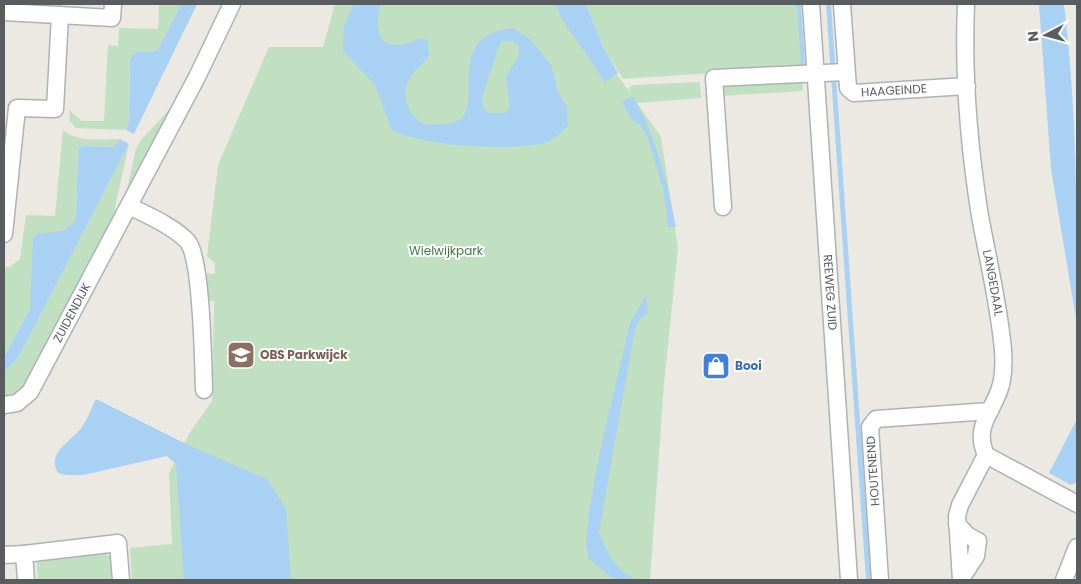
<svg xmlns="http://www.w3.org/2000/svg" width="1081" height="584" font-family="Poppins,sans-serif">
<rect width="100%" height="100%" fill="#ebe9e2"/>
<g fill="#c0e0c1">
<polygon points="159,4 180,4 178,11 157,51 137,52 130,58 129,122 126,130 76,128 70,121 69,110 82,121 104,121 108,45 118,46 119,28 158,29"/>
<polygon points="335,4 584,4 592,39 633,97 628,88 633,85 700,82 701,98 637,103 661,137 678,248 664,384 650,580 132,580 130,548 172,544 169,473 189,434 212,401 214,301 205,301 202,273 215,274 215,263 207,256 218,165 269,47 323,47"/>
<polygon points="586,4 797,4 803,67 623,79 604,49"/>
<polygon points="802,77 803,91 719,96 718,81"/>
<polygon points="186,92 122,212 136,149 141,140"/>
<path d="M 63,130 C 78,143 101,139 120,139 L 114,147 L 83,146 L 78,150 L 76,219 L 70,228 L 59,232 L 35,234 L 30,309 L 4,357 L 4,267 L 10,267 L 20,259 L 26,215 L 55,216 Z"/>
<polygon points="129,144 116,202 113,231 22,393 4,399 4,371 18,358"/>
<path d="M 94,551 C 116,555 114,561 116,580 L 38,580 L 36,558 Z"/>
</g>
<g fill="#a8d1f4" fill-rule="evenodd">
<polygon points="180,4 197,4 134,134 126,130 129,122 130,58 137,52 157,51 178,11"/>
<path d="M 354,4 L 381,4 C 376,18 374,45 396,45 C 407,46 416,37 427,39 L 429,56 C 423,64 414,71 409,79 C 399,94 411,123 429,125 C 433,125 437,124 441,124 C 501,127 431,37 513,28 L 531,40 L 551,65 L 558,92 L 567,107 L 568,125 C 560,134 552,142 540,144 C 505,151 423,146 392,130 L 375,85 L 343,51 L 344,26 ZM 503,41 L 513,41 L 518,45 L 519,56 L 506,77 L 510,108 L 505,113 L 488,113 L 483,107 L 482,97 L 500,43 Z"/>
<polygon points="555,4 586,4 604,49 618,73 605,82 563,21"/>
<polygon points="797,4 801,4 805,66 801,66"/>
<polygon points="826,4 831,4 871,580 866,580"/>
<path d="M 1039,4 L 1064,4 C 1077,110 1077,217 1077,324 L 1051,169 Z"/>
<path d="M 633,96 C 656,137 667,181 676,227 L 668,227 L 664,192 L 647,135 L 640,125 L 631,119 L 622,102 Z"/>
<path d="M 120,139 L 129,144 L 18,358 L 4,371 L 4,357 L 30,309 L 33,238 L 36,234 C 53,230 65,236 76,219 L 78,150 L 83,146 L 114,147 Z"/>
<path d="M 646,295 L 648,313 L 639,319 L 634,334 L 599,532 C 606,553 616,570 636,580 L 615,580 L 589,559 L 586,545 L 589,511 L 600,451 L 630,323 Z"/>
<path d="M 96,399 L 186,444 L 267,479 L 286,509 L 291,580 L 184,580 L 176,464 L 167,456 L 83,475 L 66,475 L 58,473 C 46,452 72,441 82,427 C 88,419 91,408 96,399 Z"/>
<polygon points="1077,419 1077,482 1071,485 1049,473"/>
</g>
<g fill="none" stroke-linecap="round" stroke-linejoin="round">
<defs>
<g id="minor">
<path id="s1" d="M 811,4 L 849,580"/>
<path id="s2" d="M 842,4 L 848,88 L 854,93 L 967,86"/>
<path id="s3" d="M 966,4 C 963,74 969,147 980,216 C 988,260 999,305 1003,350 C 1004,364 1004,378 999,391 C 990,415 974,428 986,455 L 1077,504"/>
<polyline points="4,12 112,18 113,4"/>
<path d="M 129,206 C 147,215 175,227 188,242 C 202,261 203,361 204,390"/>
<polyline points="723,207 714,78 846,72"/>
<polyline points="4,234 17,108 55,109 60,15"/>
<path id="s4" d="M 4,405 L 17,403 L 30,392 L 197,77 L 232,4"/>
<polyline points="957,524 967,535 978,541 976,556 961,579"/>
<polyline points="4,555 24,554"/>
<polyline points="26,580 24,554 118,543 121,580"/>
<polyline points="880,580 870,427 876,419 990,411"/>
<polyline points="961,580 957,516 960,505 986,455"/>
<polyline points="1064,580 1077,547"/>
</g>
</defs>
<use href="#minor" stroke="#afb2b5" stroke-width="19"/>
<use href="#minor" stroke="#fff" stroke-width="16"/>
</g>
<defs>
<symbol id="school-square" viewBox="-11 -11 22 22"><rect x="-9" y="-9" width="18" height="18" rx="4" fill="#8d6e63" stroke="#fff"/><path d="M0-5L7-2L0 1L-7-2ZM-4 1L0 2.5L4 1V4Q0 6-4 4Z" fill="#fff"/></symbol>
<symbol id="shop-square" viewBox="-11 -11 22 22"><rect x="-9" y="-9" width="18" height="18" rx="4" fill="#3f7fe0" stroke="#fff"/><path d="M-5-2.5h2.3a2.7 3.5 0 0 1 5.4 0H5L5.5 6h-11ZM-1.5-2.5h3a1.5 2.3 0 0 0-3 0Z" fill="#fff"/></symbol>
</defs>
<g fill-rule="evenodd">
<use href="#school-square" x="225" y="339" width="32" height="32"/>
<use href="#shop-square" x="700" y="350" width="32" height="32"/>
</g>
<g text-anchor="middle" stroke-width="4" stroke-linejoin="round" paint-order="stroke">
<g font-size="12" fill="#5a5d60" stroke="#fff">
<text dy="4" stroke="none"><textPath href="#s2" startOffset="132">HAAGEINDE</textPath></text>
<text dy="4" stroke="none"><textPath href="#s3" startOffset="281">LANGEDAAL</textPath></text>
<text dy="4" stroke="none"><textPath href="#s1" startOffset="289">REEWEG ZUID</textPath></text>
<text dy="4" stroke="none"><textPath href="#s4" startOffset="120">ZUIDENDIJK</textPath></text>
<text transform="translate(873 471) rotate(-94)" y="4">HOUTENEND</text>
</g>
<g font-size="12" fill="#3d7c42" stroke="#fff">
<text x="446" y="255">Wielwijkpark</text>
</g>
<g font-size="12" font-weight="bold" fill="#785e54" stroke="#fff" text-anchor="start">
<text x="260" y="359">OBS Parkwijck</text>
</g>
<g font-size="12" font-weight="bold" fill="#366cbe" stroke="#fff" text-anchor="start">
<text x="735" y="370">Booi</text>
</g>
</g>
<rect width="1081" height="584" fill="none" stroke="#5a5d60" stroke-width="10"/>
<g transform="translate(1046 35) rotate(264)" stroke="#ffffff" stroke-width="4" paint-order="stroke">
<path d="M0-4L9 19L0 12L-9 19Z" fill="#5a5d60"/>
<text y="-8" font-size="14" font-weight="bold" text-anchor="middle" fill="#5a5d60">N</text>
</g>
</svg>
